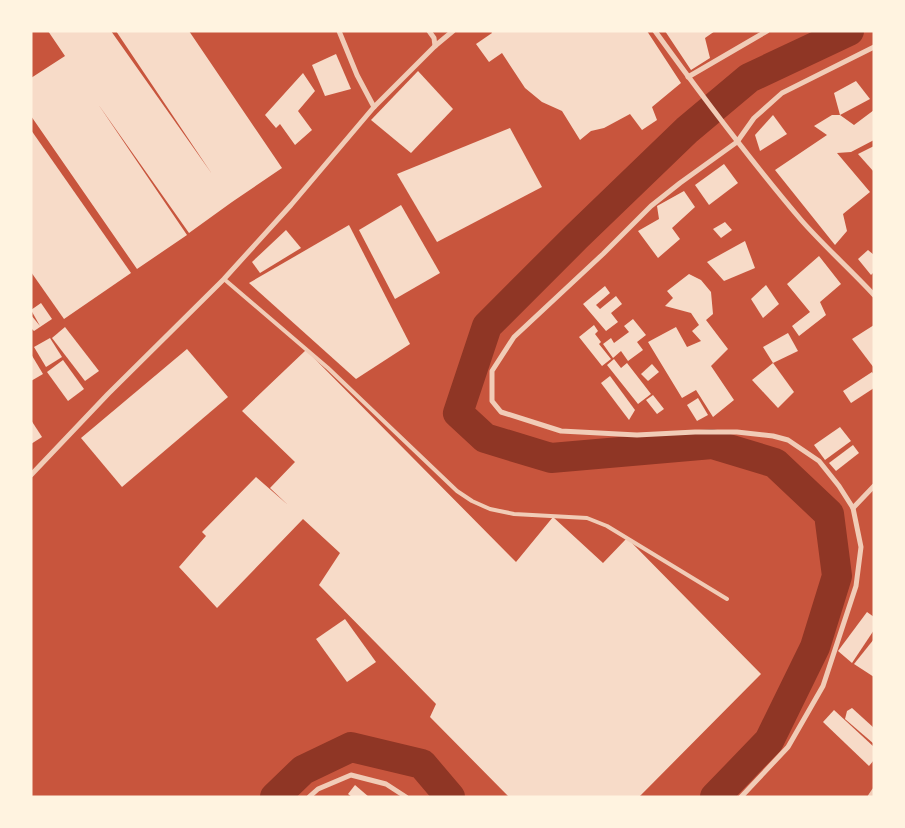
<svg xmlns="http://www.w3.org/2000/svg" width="905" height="828" font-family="Poppins,sans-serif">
<rect width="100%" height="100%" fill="#c8553d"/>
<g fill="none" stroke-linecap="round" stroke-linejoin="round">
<g stroke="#8f3625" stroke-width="30">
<polyline points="275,797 303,770 351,747 422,764 450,797"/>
<polyline points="715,797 769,741 815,647 837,576 829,514 775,463 712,444 551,458 485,438 458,413 487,326 576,237 687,130 749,78 849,31"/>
</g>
</g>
<g fill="#f7dbc8">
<polygon points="48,31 111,31 212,174 116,31 189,31 282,168 232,202 189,233 98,104 187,235 137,269 31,116 31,78 65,56"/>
<polygon points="491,31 647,31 681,83 652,107 657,120 642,130 630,114 604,128 591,131 580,140 562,111 542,102 525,88 502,53 489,62 476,44 492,33"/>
<polygon points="665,31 715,31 705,38 710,58 691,70"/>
<polygon points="336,54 351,89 325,96 312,65"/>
<polygon points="418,71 453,109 411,153 371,120"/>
<polygon points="303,73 315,91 298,111 312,130 295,145 280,124 276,128 265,115"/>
<polygon points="856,81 870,99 840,115 834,93"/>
<polygon points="874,110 874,140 851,152 837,153 870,192 843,214 847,231 835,245 775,170 827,135 814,126 832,115 840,115 854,125"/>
<polygon points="773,115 787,134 760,151 755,135"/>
<polygon points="510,128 542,187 437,242 397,174"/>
<polygon points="31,130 131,273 64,319 31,272"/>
<polygon points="874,146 874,172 858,154"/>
<polygon points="724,164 738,183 709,205 695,185"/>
<polygon points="684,191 695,207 672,228 680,239 658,258 638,231 659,219 657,206"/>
<polygon points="401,205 440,273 395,299 359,230"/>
<polygon points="725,222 732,230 721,238 713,229"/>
<polygon points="349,225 410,344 356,379 249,283"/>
<polygon points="286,230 301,248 260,273 252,262"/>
<polygon points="745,241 755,268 724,281 707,262"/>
<polygon points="868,250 874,255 874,272 871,275 858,259"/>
<polygon points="819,256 841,284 820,302 826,315 799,336 792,326 810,312 787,284"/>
<polygon points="689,274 701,280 711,292 713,314 706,320 728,349 711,366 734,400 713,417 696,390 682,398 648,342 676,327 687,347 701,341 692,331 699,325 691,313 665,306 673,298 667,291"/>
<polygon points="766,285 779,304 763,318 751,299"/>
<polygon points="605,286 610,293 596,305 600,309 616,296 622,304 611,313 618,322 606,331 583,304"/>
<polygon points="41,303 52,319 34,331 31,328 31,315 40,326 31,310"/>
<polygon points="633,319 646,335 637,342 643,350 628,361 621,351 613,358 603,344 611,338 614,343 629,332 624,326"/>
<polygon points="594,325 598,331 595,334 601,342 599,344 611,359 602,366 579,337"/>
<polygon points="874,325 874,368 852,339"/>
<polygon points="65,327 99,371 85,381 52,338"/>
<polygon points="788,333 798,351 773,363 763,347"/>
<polygon points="50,338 62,357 46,367 34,347"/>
<polygon points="187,349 228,397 122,487 81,438"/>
<polygon points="306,350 516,562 553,517 603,563 627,538 761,674 639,797 509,797 430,717 436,704 319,585 340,553 303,519 217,608 179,567 206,536 202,532 256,477 288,505 270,488 295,462 242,411"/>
<polygon points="31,354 43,374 31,381"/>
<polygon points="614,359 621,368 627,363 651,394 638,404 607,365"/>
<polygon points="63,360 84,389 68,401 47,372"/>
<polygon points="773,363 794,392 778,408 752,380"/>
<polygon points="652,364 659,372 648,381 641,374"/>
<polygon points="872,372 874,375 874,388 851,403 843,391"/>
<polygon points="610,376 635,410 629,420 601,383"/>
<polygon points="653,395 664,409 657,414 646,400"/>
<polygon points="698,398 708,415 697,421 687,405"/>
<polygon points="31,420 42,437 31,444"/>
<polygon points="840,427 851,441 825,460 814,445"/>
<polygon points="853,445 859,453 836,471 829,463"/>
<polygon points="867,612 874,617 874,630 852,663 838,651"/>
<polygon points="345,619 376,662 347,682 316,639"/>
<polygon points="874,639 874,677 854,664"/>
<polygon points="852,708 874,728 874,744 845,719 847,711"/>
<polygon points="834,710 874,747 874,760 869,766 823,722"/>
<polygon points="355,785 369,797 352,797 348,794"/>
</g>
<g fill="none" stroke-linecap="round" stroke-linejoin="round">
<polyline stroke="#f1ccb7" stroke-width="4" points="224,279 328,368 457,491 472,501 490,509 514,514 587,518 607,526 727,599"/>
<g stroke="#f1ccb7" stroke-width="5">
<polyline points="339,31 357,75 374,107"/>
<polyline points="429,31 434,38 435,46"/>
<path d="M 655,31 C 702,96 750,160 802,221 C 825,247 851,270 874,295"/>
<polyline points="688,77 767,31"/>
<polyline points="31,475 108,394 224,279 291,205 374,107 435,46 453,31"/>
<polyline points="853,508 874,486"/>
<polyline points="309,797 318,789 351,775 386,784 406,797"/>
<polyline points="741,797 788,747 823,686 856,586 861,547 853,508 839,486 819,461 788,440 773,436 737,432 695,432 637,435 561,431 501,412 492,401 492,371 514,337 603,254 651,206 680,183 737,142 754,118 782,93 874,47"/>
<polyline points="870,797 874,791"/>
</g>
</g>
<rect width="905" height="828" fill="none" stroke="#fff3e0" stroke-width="65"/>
</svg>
